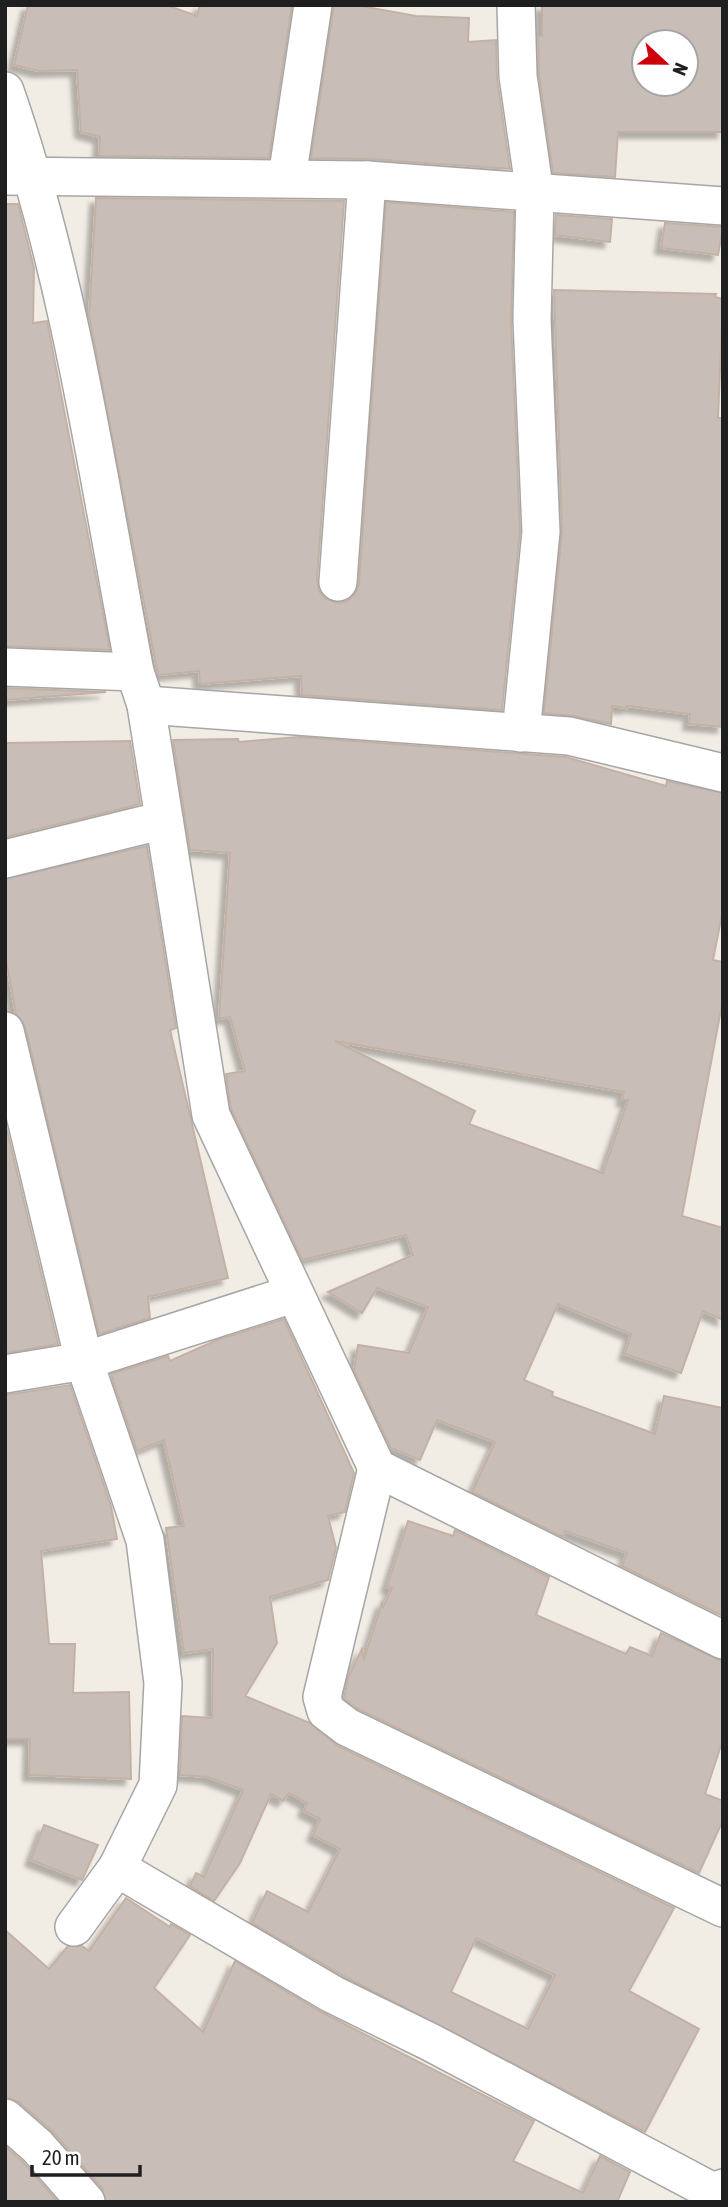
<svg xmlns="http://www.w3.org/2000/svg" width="728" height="2207" font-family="'Asap Condensed',sans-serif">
<defs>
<filter id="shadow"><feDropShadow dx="-6" dy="6" stdDeviation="2" flood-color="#0004"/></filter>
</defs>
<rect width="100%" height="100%" fill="#f1ece4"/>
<g fill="#c9beb7" stroke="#c4b1a5" stroke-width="2" fill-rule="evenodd" filter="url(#shadow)">
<polygon points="28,5 166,5 197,16 200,5 292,5 269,158 99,156 100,137 81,132 77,70 39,71 14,65"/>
<polygon points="334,5 355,5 416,16 469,18 468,42 496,40 497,79 510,169 369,159 311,158"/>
<path d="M 542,5 L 723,5 L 723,132 L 618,132 L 615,177 L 553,173 L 539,74 L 538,36 L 542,36 ZM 644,42 L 686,42 L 686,84 L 644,84 Z"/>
<polygon points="96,198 344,201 317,580 319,591 326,599 337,603 347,601 355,594 359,584 386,202 514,212 511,321 520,531 502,710 302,695 301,676 200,684 199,671 158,675 89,316"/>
<polygon points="5,204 18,204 34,268 33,323 47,321 110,650 5,646"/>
<polygon points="556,215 612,219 610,242 555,235"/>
<polygon points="665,223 723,227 718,255 661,248"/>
<polygon points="554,290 716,294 715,297 723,299 718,418 723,418 723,727 689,724 690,714 627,706 627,708 612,706 611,724 574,716 544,713 562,531"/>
<polygon points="5,688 106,692 5,700"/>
<path d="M 299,737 L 566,757 L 666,786 L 667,781 L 723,793 L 723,909 L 713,960 L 723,962 L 723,999 L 682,1216 L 723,1228 L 723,1320 L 703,1311 L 681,1373 L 625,1354 L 631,1334 L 558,1304 L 524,1380 L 553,1392 L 552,1396 L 655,1434 L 664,1396 L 723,1408 L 723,1616 L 622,1566 L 627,1553 L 565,1531 L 563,1537 L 472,1492 L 495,1442 L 437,1420 L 420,1460 L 391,1448 L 354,1371 L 358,1345 L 409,1353 L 428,1307 L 377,1288 L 362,1313 L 328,1292 L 413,1255 L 406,1235 L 302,1260 L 231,1109 L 226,1074 L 245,1071 L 230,1017 L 219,1019 L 230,853 L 190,850 L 173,740 L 238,739 L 239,742 ZM 335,1041 L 624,1092 L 622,1100 L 628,1100 L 603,1173 L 469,1124 L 475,1111 Z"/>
<polygon points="130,741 140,804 5,837 5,743"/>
<polygon points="147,846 176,1028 170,1030 228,1278 148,1297 150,1318 99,1334 25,1026 16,1014 5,954 5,879"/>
<polygon points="5,1122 58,1344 5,1353"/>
<path d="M 284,1319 L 354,1473 L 345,1512 L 328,1516 L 336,1548 L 328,1580 L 270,1597 L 277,1643 L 245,1696 L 310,1723 L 338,1746 L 674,1908 L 629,1991 L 699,2029 L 645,2132 L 342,1975 L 252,1923 L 267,1891 L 308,1912 L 340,1849 L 313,1835 L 320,1819 L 304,1811 L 307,1803 L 289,1793 L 283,1801 L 271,1794 L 240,1863 L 214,1901 L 190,1886 L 196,1873 L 204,1877 L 243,1790 L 208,1777 L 180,1775 L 182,1716 L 212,1718 L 213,1649 L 184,1653 L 166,1528 L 184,1526 L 164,1440 L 137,1451 L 111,1374 L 168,1356 L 170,1361 L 217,1340 ZM 476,1938 L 555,1975 L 528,2029 L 451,1992 Z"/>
<polygon points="70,1385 111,1506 117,1539 41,1551 49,1644 75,1644 73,1693 129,1692 131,1779 29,1775 30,1739 5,1739 5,1395"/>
<polygon points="408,1521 453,1536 455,1530 549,1577 536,1615 626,1654 630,1647 652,1656 661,1633 722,1661 723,1739 705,1794 723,1801 723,1820 699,1873 358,1709 344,1699 348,1678 362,1649 364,1659 382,1603 383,1607 392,1588 387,1587"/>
<polygon points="44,1825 98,1845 82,1880 31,1860"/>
<polygon points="126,1898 170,1927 171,1924 190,1935 154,1988 203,2032 235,1961 323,2013 534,2121 513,2161 583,2193 600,2156 630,2172 617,2202 106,2202 102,2188 53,2132 19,2102 5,2098 5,1930 49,1969 68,1946 82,1946 89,1951"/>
<polygon points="5,2146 22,2161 58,2202 5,2202"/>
</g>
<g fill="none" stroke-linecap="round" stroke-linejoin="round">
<defs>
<g id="minor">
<polyline points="516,5 518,76 535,194 532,320 541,532 521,733"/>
<path d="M 5,91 C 70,278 98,477 135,672 L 146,705 L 211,1115 L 377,1468 L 723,1640"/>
<polyline points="5,176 367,180 723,206"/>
<polyline points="287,178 313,5"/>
<polyline points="338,582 367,180"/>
<polyline points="5,667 135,672"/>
<polyline points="146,705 569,736 723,773"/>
<polyline points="5,859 164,820"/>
<polyline points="5,1031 84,1361 145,1540 163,1683 158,1785 117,1868 74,1927"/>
<polyline points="5,1374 84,1361 293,1294"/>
<polyline points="377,1468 322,1697 326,1711 347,1727 723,1908"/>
<polyline points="117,1868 332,1994 430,2042 719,2195 723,2188"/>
<polyline points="5,2118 37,2146 86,2202"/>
</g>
</defs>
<use href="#minor" stroke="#a6a6a6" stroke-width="40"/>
<use href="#minor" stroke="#fff" stroke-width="37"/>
</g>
<rect width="728" height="2207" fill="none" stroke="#1f1f1f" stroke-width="14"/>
<g transform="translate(665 63) rotate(112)"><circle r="33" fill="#ffffff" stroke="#a5a5a5" stroke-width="2"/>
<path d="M0-5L12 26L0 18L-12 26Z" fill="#ce000a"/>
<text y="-10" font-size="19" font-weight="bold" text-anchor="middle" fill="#1f1f1f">N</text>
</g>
<path d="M32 2165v10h108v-10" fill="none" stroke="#1f1f1f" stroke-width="3.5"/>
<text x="42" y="2165" font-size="21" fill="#1f1f1f" stroke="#ffffff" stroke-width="5" paint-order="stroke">20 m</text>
</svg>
